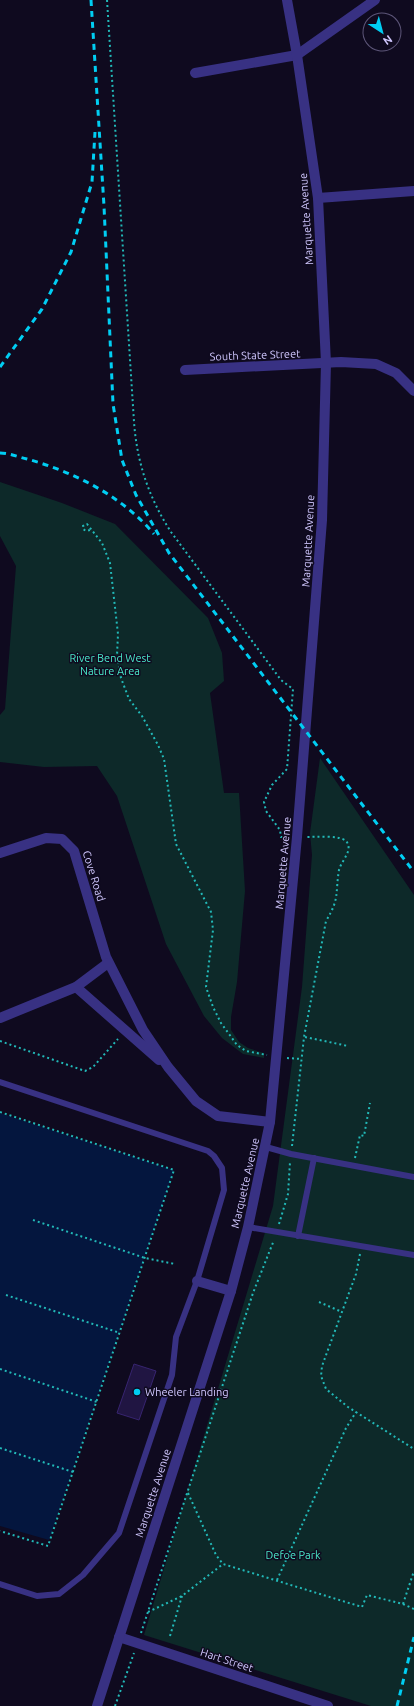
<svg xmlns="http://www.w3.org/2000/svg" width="414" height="1706" font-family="Ubuntu,sans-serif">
<rect width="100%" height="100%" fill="#0f0a1f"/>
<g fill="#0d2929">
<polygon points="0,482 62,503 115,524 208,618 222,653 224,681 210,693 224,793 239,793 245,891 237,982 231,1017 231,1030 239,1042 248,1048 264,1053 264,1058 243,1054 222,1038 204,1016 166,944 117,796 97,766 44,767 0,762 0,715 5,709 16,566 0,536"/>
<polygon points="320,758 414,895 414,1706 371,1706 144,1635 273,1206 302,987 312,855 310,833"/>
</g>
<polygon fill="#04163e" points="0,1113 174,1170 49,1540 0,1526"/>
<polygon fill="#201542" stroke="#372470" points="134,1364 156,1371 139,1420 117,1413"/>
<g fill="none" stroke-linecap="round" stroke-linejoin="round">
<g stroke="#22b9b8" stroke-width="2" stroke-dasharray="2 3" stroke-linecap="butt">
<path d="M 107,0 L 134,422 C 137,463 149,498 171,532 L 281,680 L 293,689 L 287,769 L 272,785 L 264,802 L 266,811 L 280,830 L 281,837 L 286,837"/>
<polyline points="90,530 86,531 83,529 83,526 87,524 102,543 110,563 118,634 117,655 121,678 129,699 142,716 158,745 164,759 176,844 211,912 213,930 206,987 213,1007 221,1023 237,1045 246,1051 267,1055"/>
<polyline points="305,1037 348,1046"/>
<polyline points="0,1041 85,1071 93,1067 118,1039"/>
<polyline points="287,1058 302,1059"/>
<polyline points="0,1112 174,1170 48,1546 0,1531"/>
<path d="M 292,1146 L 304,1037 L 326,921 C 340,898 335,894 339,870 C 341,861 354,850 346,841 C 340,835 315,837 306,837"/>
<polyline points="355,1158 360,1135 364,1136 370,1103"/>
<polyline points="33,1220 145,1258 175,1264"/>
<polyline points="279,1224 288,1194 290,1162"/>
<polyline points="360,1254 356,1274 322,1366 321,1376 326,1389 348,1407 414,1449"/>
<polyline points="6,1295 120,1333"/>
<polyline points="319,1302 342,1312"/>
<polyline points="0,1369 97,1402"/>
<polyline points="0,1448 73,1472"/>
<polyline points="188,1493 216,1555 223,1564 362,1607 367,1595 403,1604 414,1571"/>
<polyline points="277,1580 346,1428 356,1412"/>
<polyline points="403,1604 414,1609"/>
<polyline points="148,1612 182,1596 223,1564"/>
<polyline points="141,1633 253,1293 274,1240"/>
<polyline points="170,1636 182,1596"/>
<polyline points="115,1706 134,1653"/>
</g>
<g stroke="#383183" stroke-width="6">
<polyline points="0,1082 208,1151 214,1156 222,1168 224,1190 197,1281 176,1337 172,1375 119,1533 83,1575 59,1594 37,1596 0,1584"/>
<polyline points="266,1147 291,1154 414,1177"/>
<polyline points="248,1227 414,1255"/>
<polyline points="298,1236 314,1158"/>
</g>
<g stroke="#383183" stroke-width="10">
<polyline points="195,73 297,55 375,0"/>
<polyline points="318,198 414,191"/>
<polyline points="185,370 341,362 376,364 396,373 414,391"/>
<polyline points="0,853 46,838 62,839 74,851 106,957 143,1030 168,1067 196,1101 218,1116 270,1122"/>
<polyline points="76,987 159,1060"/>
<polyline points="0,1018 76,987 108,963"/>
<polyline points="197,1281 231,1291"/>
<polyline points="119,1637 328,1706"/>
<polyline points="97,1706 231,1291 248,1227 270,1122 297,837 322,520 326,363 318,198 297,55 287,0"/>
</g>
<g stroke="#00cef3" stroke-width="3" stroke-dasharray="6 5" stroke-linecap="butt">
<polyline points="91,0 104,206 113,404 122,460 136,495 169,553 414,872"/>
<polyline points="0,367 42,309 71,252 92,182 95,132"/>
<path d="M 0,453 C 9,453 18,457 27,459 C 74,472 122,496 154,534"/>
<polyline points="397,1706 414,1637"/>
</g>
</g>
<circle fill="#00cef3" stroke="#0f0a1f" stroke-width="1.5" cx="137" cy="1392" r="4"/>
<g text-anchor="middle" stroke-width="3" stroke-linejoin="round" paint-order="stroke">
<g font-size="11" fill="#d1c8ff" stroke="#0f0a1f">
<text transform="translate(306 219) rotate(-94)" y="4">Marquette Avenue</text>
<text transform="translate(255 355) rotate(-2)" y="4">South State Street</text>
<text transform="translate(308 541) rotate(-87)" y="4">Marquette Avenue</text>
<text transform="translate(283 863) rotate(-85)" y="4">Marquette Avenue</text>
<text transform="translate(94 876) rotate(73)" y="4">Cove Road</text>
<text transform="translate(245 1183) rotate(-77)" y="4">Marquette Avenue</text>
<text transform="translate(153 1493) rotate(-72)" y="4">Marquette Avenue</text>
<text transform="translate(227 1660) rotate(18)" y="4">Hart Street</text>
</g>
<g font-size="11" fill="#4ae9ca" stroke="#0f0a1f">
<text x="110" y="662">River Bend West<tspan x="110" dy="13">Nature Area</tspan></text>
<text x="293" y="1559">Defoe Park</text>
</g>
<g font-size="11" fill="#d1c8ff" stroke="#0f0a1f" text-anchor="start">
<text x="145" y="1396">Wheeler Landing</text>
</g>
</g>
<g transform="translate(382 32) rotate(144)"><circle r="19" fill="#0f0a1f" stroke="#5d5679"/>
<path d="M0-3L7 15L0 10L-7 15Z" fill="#00cef3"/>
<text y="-6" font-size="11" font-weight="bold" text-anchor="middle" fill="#d1c8ff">N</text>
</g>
</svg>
